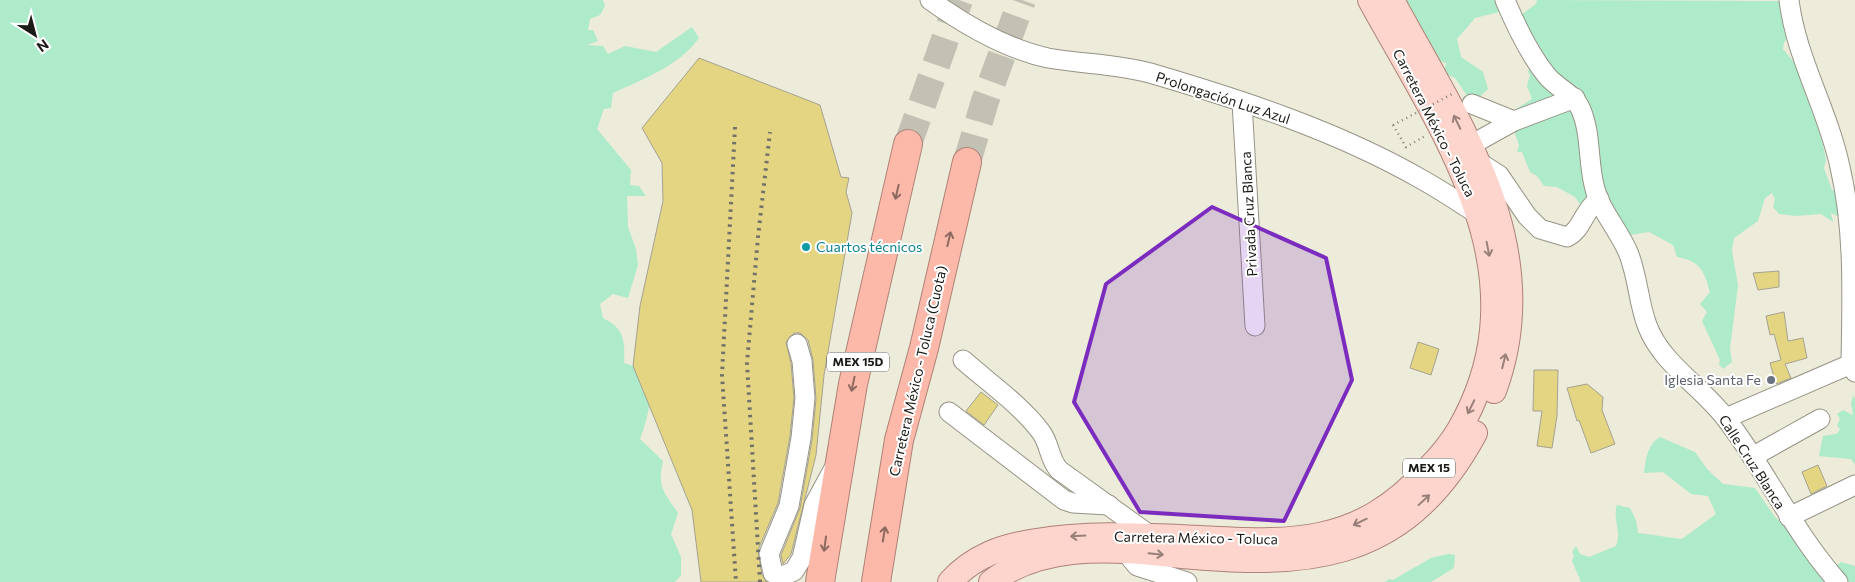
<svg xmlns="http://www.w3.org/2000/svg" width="1855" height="582" font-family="Commissioner,sans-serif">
<rect width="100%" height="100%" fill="#edebda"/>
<g fill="#adebca">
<path d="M 0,0 L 603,0 L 605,6 L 600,15 L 590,19 L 588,30 L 593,30 L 598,41 L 587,45 L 603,46 L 608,54 L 625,46 L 656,52 L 692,27 L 699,38 C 679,66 643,79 613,93 L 611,108 L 604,109 L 597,129 L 631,170 L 630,185 L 639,186 L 646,196 L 627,196 L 628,227 L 636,249 L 638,265 L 628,298 L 613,294 L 600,304 L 603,318 C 625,329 625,341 624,363 C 630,365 638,367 642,372 C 657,389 647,420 640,439 L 663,461 C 657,488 664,492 678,513 L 671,534 L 681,557 L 681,575 L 675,582 L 0,582 Z"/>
<polygon points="1376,0 1514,0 1499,12 1475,18 1457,39 1461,57 1483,72 1488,89 1476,100 1468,97 1455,78 1444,73 1446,63 1440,61 1432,64"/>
<path d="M 1537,0 L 1782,1 L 1792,29 L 1784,43 L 1783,49 L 1798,67 L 1817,116 L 1826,159 L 1824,168 L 1832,190 L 1840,191 L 1840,217 L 1831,213 L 1833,222 L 1821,214 L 1795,216 L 1779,214 L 1773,207 L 1775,199 L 1772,193 L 1765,198 L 1758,221 L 1734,238 L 1732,251 L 1738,285 L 1730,349 L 1732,362 L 1723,369 L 1719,364 L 1720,360 L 1702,321 L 1707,312 L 1700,304 L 1710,292 C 1704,271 1701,261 1677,257 L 1673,245 L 1649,232 L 1618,237 L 1608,221 L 1587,214 L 1575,197 L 1557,187 L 1544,186 L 1537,176 L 1530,172 L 1522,152 L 1517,152 L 1519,145 L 1508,114 L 1532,99 L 1527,86 L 1530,75 L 1528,72 L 1534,56 L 1521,15 L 1536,4 Z"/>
<polygon points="1853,395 1855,399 1855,465 1851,459 1819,456 1823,436 1836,434 1840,430 1837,425 1840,419 1837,414 1843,410 1853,415 1851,403"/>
<path d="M 1660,437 L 1695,452 L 1707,469 L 1723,484 L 1755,488 L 1775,517 L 1832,569 L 1841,562 L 1855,566 L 1855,582 L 1581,582 L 1572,561 L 1574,555 L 1572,552 L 1576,546 L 1580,554 L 1589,557 L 1616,546 C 1622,531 1612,519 1617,505 L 1630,508 L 1636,520 L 1638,533 C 1653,534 1667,538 1682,539 L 1716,514 L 1708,496 L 1691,494 L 1663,472 L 1644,473 C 1646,459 1647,445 1660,437 Z"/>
<polygon points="1448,554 1455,555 1454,568 1431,582 1385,582 1389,579 1393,580 1431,558"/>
</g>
<g fill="#e4d582" stroke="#a5a293">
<polygon points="699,58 820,105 841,177 849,178 846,192 852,213 824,375 816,455 791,554 783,564 781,555 800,508 812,440 816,399 813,360 808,340 800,333 794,333 786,342 791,363 794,398 790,436 778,503 758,550 762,575 767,582 701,582 692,510 633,366 640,306 663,201 662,163 642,128"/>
<polygon points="1779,271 1779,287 1758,290 1753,273"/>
<polygon points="1784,312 1788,341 1803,338 1807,358 1785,364 1791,378 1776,384 1770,363 1781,360 1774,334 1770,335 1766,316"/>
<polygon points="1418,342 1439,349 1431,375 1410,368"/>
<polygon points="1534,370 1558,370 1557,416 1552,448 1537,446 1542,411 1533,411"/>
<polygon points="1587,384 1603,397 1602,410 1615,444 1591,453 1579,420 1577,421 1567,388"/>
<polygon points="981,392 998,405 984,425 966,411"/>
<polygon points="1818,465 1827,486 1811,494 1802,472"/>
</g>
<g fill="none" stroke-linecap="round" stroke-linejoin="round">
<g stroke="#c3c1b3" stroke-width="28" stroke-dasharray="28 14" stroke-linecap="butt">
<polyline points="908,144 959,0"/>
<polyline points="967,162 985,101 1022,0"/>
</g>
<defs>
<g id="minor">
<path d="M 930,0 C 965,25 1006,49 1048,58 C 1082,64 1117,64 1150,73 C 1242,100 1337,131 1421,179 C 1441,190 1460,203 1479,215"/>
<path d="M 1505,0 C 1516,26 1529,54 1547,76 C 1558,89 1575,94 1581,110 C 1591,133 1588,161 1594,185 C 1599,209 1618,229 1628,252 C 1638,276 1638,301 1647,325 C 1661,364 1703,387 1727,420 C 1767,472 1793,531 1838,582"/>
<path d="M 1789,0 C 1796,58 1828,110 1840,167 C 1855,232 1852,298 1851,364 L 1855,372"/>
<polyline points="1242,102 1255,326"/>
<polyline points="1472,104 1514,121"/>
<polyline points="1469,146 1514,121 1575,98"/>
<path d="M 1477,161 L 1499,175 L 1527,216 L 1540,229 L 1567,237 C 1583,229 1582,212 1599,199"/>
<polyline points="797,344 802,361 805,398 801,438 789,506 769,554 773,573 783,576 794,571 802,558 814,505 833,470"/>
<path d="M 963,360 C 988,382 1022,406 1041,432 C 1050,444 1049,459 1059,470 L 1151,536"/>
<polyline points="949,412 1064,500 1073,503 1109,505"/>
<polyline points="1726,418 1851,364"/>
<polyline points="1752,457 1820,419"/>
<polyline points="1789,517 1855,485"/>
<polyline points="1124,550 1137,566 1187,582"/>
</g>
<g id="major">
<path d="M 1392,0 C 1458,123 1548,246 1494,391"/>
<path d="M 950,582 C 973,556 1003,546 1036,541 C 1084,533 1133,535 1180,537 C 1280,542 1354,552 1427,470 C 1439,458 1450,445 1459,430 C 1548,275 1444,135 1370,0"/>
<path d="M 991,582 C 1040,545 1106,548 1163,554 C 1299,568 1402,568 1475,433"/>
</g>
<g id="highway">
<polyline points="820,582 853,384 908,144"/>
<polyline points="876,582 899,440 924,348 967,162"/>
</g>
</defs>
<use href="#minor" stroke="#969485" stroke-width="21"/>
<use href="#major" stroke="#ae8276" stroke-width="26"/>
<use href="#highway" stroke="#ae8276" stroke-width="30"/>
<polyline stroke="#838176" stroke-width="2.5" stroke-dasharray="1 4" stroke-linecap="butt" points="1393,125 1406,147 1425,136"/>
<use href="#minor" stroke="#fff" stroke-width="19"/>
<use href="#major" stroke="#fdd5cc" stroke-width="24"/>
<use href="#highway" stroke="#fcb9aa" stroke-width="28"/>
<g stroke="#737268" stroke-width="4" stroke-dasharray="2.5 5" stroke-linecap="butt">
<polyline points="735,127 722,375 736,582"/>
<polyline points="760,582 747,363 758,237 770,132"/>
</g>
<polyline stroke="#838176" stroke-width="2.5" stroke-dasharray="1 4" stroke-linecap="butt" points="1393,125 1454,93"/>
</g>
<defs><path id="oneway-shaft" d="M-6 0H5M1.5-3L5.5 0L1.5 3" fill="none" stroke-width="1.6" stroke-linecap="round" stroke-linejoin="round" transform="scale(1.25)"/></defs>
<g stroke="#98817a">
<use href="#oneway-shaft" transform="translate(1457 122) rotate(-116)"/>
<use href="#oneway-shaft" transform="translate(1488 249) rotate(79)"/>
<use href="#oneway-shaft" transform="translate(1504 361) rotate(-76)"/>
<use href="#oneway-shaft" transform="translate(1471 407) rotate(116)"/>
<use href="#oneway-shaft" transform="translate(1424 500) rotate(-43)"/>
<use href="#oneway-shaft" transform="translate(1360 522) rotate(154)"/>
<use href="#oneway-shaft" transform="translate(1078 536) rotate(177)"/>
<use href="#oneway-shaft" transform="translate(1156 554) rotate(6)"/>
</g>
<g stroke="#8c6a60">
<use href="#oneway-shaft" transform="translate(897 192) rotate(103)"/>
<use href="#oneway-shaft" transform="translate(949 239) rotate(-77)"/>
<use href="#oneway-shaft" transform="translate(853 384) rotate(102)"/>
<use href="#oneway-shaft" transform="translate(884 534) rotate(-81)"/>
<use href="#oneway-shaft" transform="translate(825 544) rotate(98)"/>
</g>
<path fill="#7b2cbf" fill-opacity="0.2" stroke="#7b2cbf" stroke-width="4" stroke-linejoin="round" d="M 1212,207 L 1326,258 L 1352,380 L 1284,521 L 1140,512 L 1074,402 L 1106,284 Z"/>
<circle fill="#0f9aa8" stroke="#fff" stroke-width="2" cx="806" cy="247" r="5"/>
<circle fill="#6b7280" stroke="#fff" stroke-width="2" cx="1771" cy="380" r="5"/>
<g text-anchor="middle" stroke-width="4" stroke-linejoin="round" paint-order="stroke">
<g fill="#fff" stroke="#605f5c" stroke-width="1">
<rect x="827" y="352.5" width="62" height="19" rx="4"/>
<rect x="1403" y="458.5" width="52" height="19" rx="4"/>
</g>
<g font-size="12" font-weight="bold" fill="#1c1b16">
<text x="858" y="366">MEX 15D</text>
<text x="1429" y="472">MEX 15</text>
</g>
<g font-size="14" fill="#1c1b16" stroke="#fff">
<text transform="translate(1223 98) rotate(18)" y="5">Prolongación Luz Azul</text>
<text transform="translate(1434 123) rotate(63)" y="5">Carretera México - Toluca</text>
<text transform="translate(1249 214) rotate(-93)" y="5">Privada Cruz Blanca</text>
<text transform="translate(918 371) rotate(-77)" y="5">Carretera México - Toluca (Cuota)</text>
<text transform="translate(1752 462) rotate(57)" y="5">Calle Cruz Blanca</text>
<text transform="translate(1196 538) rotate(1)" y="5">Carretera México - Toluca</text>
</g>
<g font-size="14" fill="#0d838f" stroke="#fff" text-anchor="start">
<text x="816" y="252">Cuartos técnicos</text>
</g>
<g font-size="14" fill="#5b616d" stroke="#fff" text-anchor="end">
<text x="1761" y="385">Iglesia Santa Fe</text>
</g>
</g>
<g transform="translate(35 35) rotate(144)" stroke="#ffffff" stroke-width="4" paint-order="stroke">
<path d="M0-4L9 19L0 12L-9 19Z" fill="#1c1b16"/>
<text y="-8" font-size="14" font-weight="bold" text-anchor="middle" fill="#1c1b16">N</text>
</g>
</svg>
